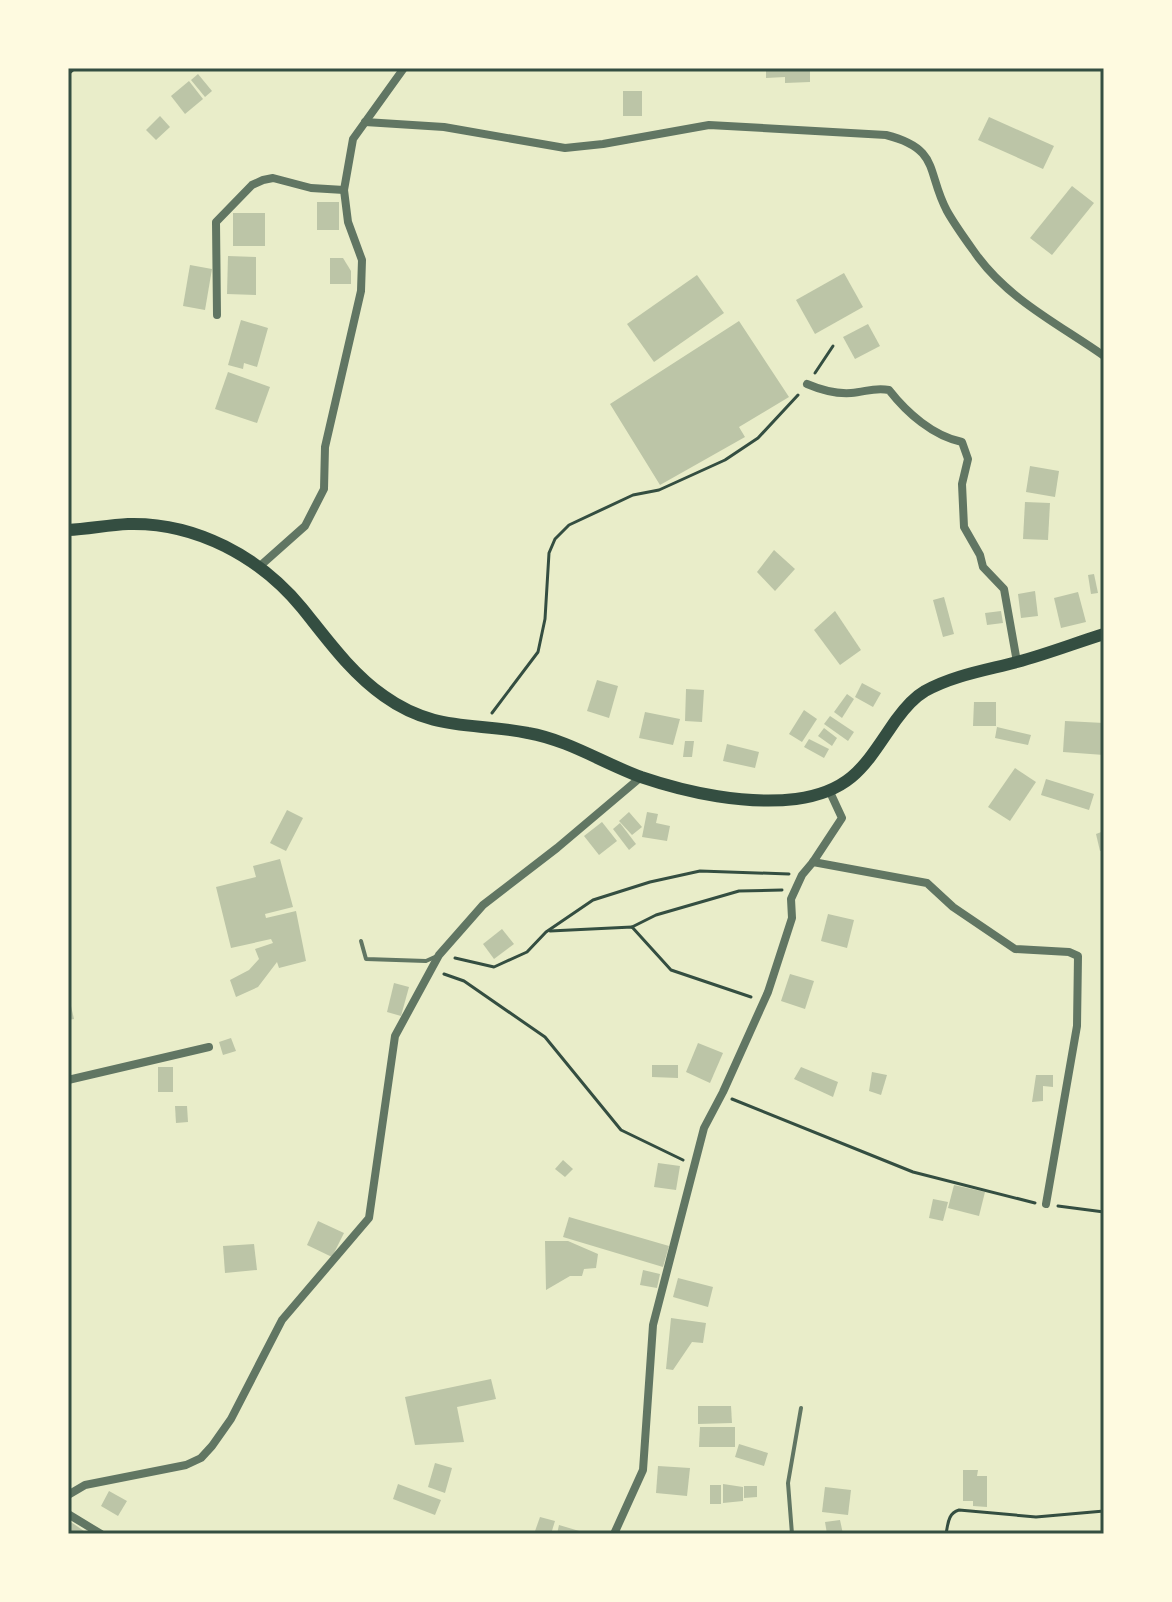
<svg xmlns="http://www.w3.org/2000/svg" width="1172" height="1602" font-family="'Sofia Sans Condensed',sans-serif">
<rect width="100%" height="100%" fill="#e9edc9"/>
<g fill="#bcc5a7">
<polygon points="766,68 810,68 810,82 785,83 785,77 766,78"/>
<polygon points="198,74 212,91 205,97 191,80"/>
<polygon points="189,81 203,99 185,114 171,96"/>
<rect x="623" y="91" width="19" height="25"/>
<polygon points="160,116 170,127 156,140 146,130"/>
<polygon points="989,117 1054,146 1043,169 978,140"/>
<polygon points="1072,186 1094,203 1052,255 1030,238"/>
<rect x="317" y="202" width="22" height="28"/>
<rect x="233" y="213" width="32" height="33"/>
<polygon points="228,256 256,257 256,295 227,294"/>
<polygon points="330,258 343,258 351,271 351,284 330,284"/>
<polygon points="190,265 212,269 205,310 183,306"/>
<polygon points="844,273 863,307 815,334 796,300"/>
<polygon points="697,275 724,313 654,362 627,324"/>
<polygon points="241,320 268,328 257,367 244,363 243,369 228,365"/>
<polygon points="739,321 789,397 739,427 745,437 660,485 610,404"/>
<polygon points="868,324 880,346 855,359 843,337"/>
<polygon points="228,372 270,387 257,423 215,409"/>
<polygon points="1030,466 1059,471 1055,497 1026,492"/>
<polygon points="1025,502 1050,503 1048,540 1023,539"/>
<polygon points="774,550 795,569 775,591 757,572"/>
<polygon points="1094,574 1098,593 1091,594 1088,575"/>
<polygon points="1035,591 1038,616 1021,618 1018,594"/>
<polygon points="1078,592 1086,622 1061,628 1054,598"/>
<polygon points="944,597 954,634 943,637 933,600"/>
<polygon points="835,611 861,650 840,665 814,630"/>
<polygon points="1001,611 1003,623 987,625 985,613"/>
<polygon points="597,680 618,686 609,718 587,711"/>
<polygon points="862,683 881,693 873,707 855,697"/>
<polygon points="686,689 704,690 702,722 685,721"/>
<polygon points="847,694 854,699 842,718 834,712"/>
<polygon points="974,702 996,702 996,726 973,726"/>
<polygon points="804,710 817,719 802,742 789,734"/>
<polygon points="645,712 680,719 673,745 639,738"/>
<polygon points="830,716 854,732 848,741 824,724"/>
<polygon points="1065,721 1104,723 1104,755 1063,752"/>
<polygon points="997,727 1031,735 1028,745 995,738"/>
<polygon points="824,728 837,738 832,746 818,736"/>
<polygon points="809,739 829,749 824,758 804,747"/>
<polygon points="685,741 694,741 692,757 683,757"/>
<polygon points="727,744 759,752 755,768 723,761"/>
<polygon points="1015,768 1036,782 1010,821 988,807"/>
<polygon points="1046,779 1094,794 1089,810 1041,795"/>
<polygon points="287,810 303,818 286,851 270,843"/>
<polygon points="629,812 642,827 632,835 619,821"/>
<polygon points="647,812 658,814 656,823 670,826 667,841 642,837"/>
<polygon points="602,822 617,841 599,855 584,836"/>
<polygon points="620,823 636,844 629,850 613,829"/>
<polygon points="1104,831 1104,850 1100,851 1096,834"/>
<polygon points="280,859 293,907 265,914 266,918 296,911 306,961 279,968 277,962 258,987 236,997 230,980 249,970 259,959 255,949 273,943 271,939 231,948 216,887 256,877 253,866"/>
<polygon points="828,914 854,920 847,948 821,941"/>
<polygon points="502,929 514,944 494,959 483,944"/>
<polygon points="790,974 814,981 805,1009 781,1001"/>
<polygon points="394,983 409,987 401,1016 387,1012"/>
<polygon points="68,993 74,1019 68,1020"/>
<polygon points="231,1038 236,1051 223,1055 219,1042"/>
<polygon points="698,1043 723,1053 710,1083 686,1072"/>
<polygon points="652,1065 678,1065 678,1078 652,1077"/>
<rect x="158" y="1067" width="15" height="25"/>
<polygon points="801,1067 838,1082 833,1097 794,1079"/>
<polygon points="872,1072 887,1075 881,1095 869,1091"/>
<polygon points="1036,1075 1053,1075 1053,1087 1043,1086 1043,1101 1032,1102"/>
<polygon points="175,1106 187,1106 188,1122 176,1123"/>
<polygon points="563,1160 573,1169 565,1177 555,1169"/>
<polygon points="658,1163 680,1166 676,1190 654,1187"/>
<polygon points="954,1185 985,1192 979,1216 948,1208"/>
<polygon points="933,1199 948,1202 943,1221 929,1218"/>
<polygon points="569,1217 669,1246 663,1267 563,1237"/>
<polygon points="318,1221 344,1233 332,1257 307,1245"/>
<polygon points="545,1241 568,1241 598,1254 596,1268 584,1269 582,1276 570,1276 546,1290"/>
<polygon points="254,1244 257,1270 225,1273 223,1246"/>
<polygon points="643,1270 660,1274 657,1288 640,1285"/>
<polygon points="678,1278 713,1287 708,1307 673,1297"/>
<polygon points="671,1318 706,1323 703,1343 692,1342 673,1370 666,1369"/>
<polygon points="491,1379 496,1399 457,1407 464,1442 415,1445 405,1397"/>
<polygon points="698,1406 731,1406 732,1423 698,1424"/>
<polygon points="700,1427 735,1427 735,1447 699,1447"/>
<polygon points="739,1444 768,1453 764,1466 735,1457"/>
<polygon points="435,1463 452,1468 445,1493 428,1487"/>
<polygon points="658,1466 690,1468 687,1496 656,1493"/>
<polygon points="963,1470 978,1470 977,1476 987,1476 987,1507 973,1506 973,1501 963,1501"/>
<polygon points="398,1484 441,1500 435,1515 393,1499"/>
<polygon points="723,1484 743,1487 743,1501 723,1503"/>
<rect x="710" y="1485" width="11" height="19"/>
<polygon points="744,1486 757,1486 757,1497 744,1498"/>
<polygon points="825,1487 851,1490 848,1515 822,1512"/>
<polygon points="109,1491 127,1501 118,1516 101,1506"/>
<polygon points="540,1517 555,1521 551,1534 534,1534"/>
<polygon points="68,1520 84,1531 82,1534 68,1534"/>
<polygon points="840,1520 843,1534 827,1534 825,1522"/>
<polygon points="559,1525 586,1533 586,1534 557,1534"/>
</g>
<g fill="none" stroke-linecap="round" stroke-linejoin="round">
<g stroke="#344e41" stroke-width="3">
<polyline points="68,74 75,68"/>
<polyline points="815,373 833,346"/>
<polyline points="492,713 538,652 545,619 549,553 555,539 569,525 633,495 659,490 725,460 758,438 798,395"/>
<polyline points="632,927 656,915 739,891 782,890"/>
<polyline points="550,931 632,927 671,970 751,997"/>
<polyline points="455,958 494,967 527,952 546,932 593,900 650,882 700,871 789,874"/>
<polyline points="444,974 464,981 545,1037 621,1130 683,1160"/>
<polyline points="732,1099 913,1172 1035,1203"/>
<polyline points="1058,1206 1104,1212"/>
<path d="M 946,1534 C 948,1524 948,1513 959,1510 L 1036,1517 L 1104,1511"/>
</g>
<g stroke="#617663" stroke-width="4">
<polyline points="361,941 366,959 426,961 437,956"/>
<polyline points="792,1534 788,1483 801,1408"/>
</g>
<g stroke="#617663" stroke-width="8">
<path d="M 365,122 L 444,127 L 565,148 L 603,144 L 709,125 L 886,135 C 941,149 926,172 947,211 C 956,227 968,243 978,257 C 1011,301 1060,325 1104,356"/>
<polyline points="217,315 216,222 252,185 263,180 273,178 311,188 344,190"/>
<path d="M 807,384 C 821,390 836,394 851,393 C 866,392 874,387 889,390 C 907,413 933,436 962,442 L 968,459 L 962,484 L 964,527 L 980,555 L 983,567 L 1004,589 L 1017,662"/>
<polyline points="260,566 305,526 324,489 325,447 361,291 362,260 348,222 344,190 353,139 404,68"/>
<polyline points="813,862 927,883 953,907 1015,949 1069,952 1078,956 1077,1026 1046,1204"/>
<polyline points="68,1080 209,1047"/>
<polyline points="68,1495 85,1485 186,1465 201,1458 212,1446 231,1419 282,1320 369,1218 395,1036 439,955 483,905 557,848 641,777"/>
<polyline points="68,1514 101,1534"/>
<polyline points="614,1534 643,1470 653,1325 704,1128 723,1092 768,992 792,918 791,899 802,875 813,862 842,818 829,790"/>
</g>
<path stroke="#344e41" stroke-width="12" d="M 68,530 C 88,529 108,525 128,524 C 196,522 260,557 302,608 C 327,639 351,673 384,696 C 434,732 474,722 528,733 C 568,740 603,763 641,777 C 688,793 746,805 796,799 C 854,791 866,763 896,720 C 904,709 913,698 925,691 C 954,675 987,670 1017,662 C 1047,654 1075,643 1104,634"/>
</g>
<rect width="1172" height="1602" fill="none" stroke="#fefae0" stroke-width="140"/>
<rect x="70" y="70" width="1032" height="1462" fill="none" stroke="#344e41" stroke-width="3"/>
</svg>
